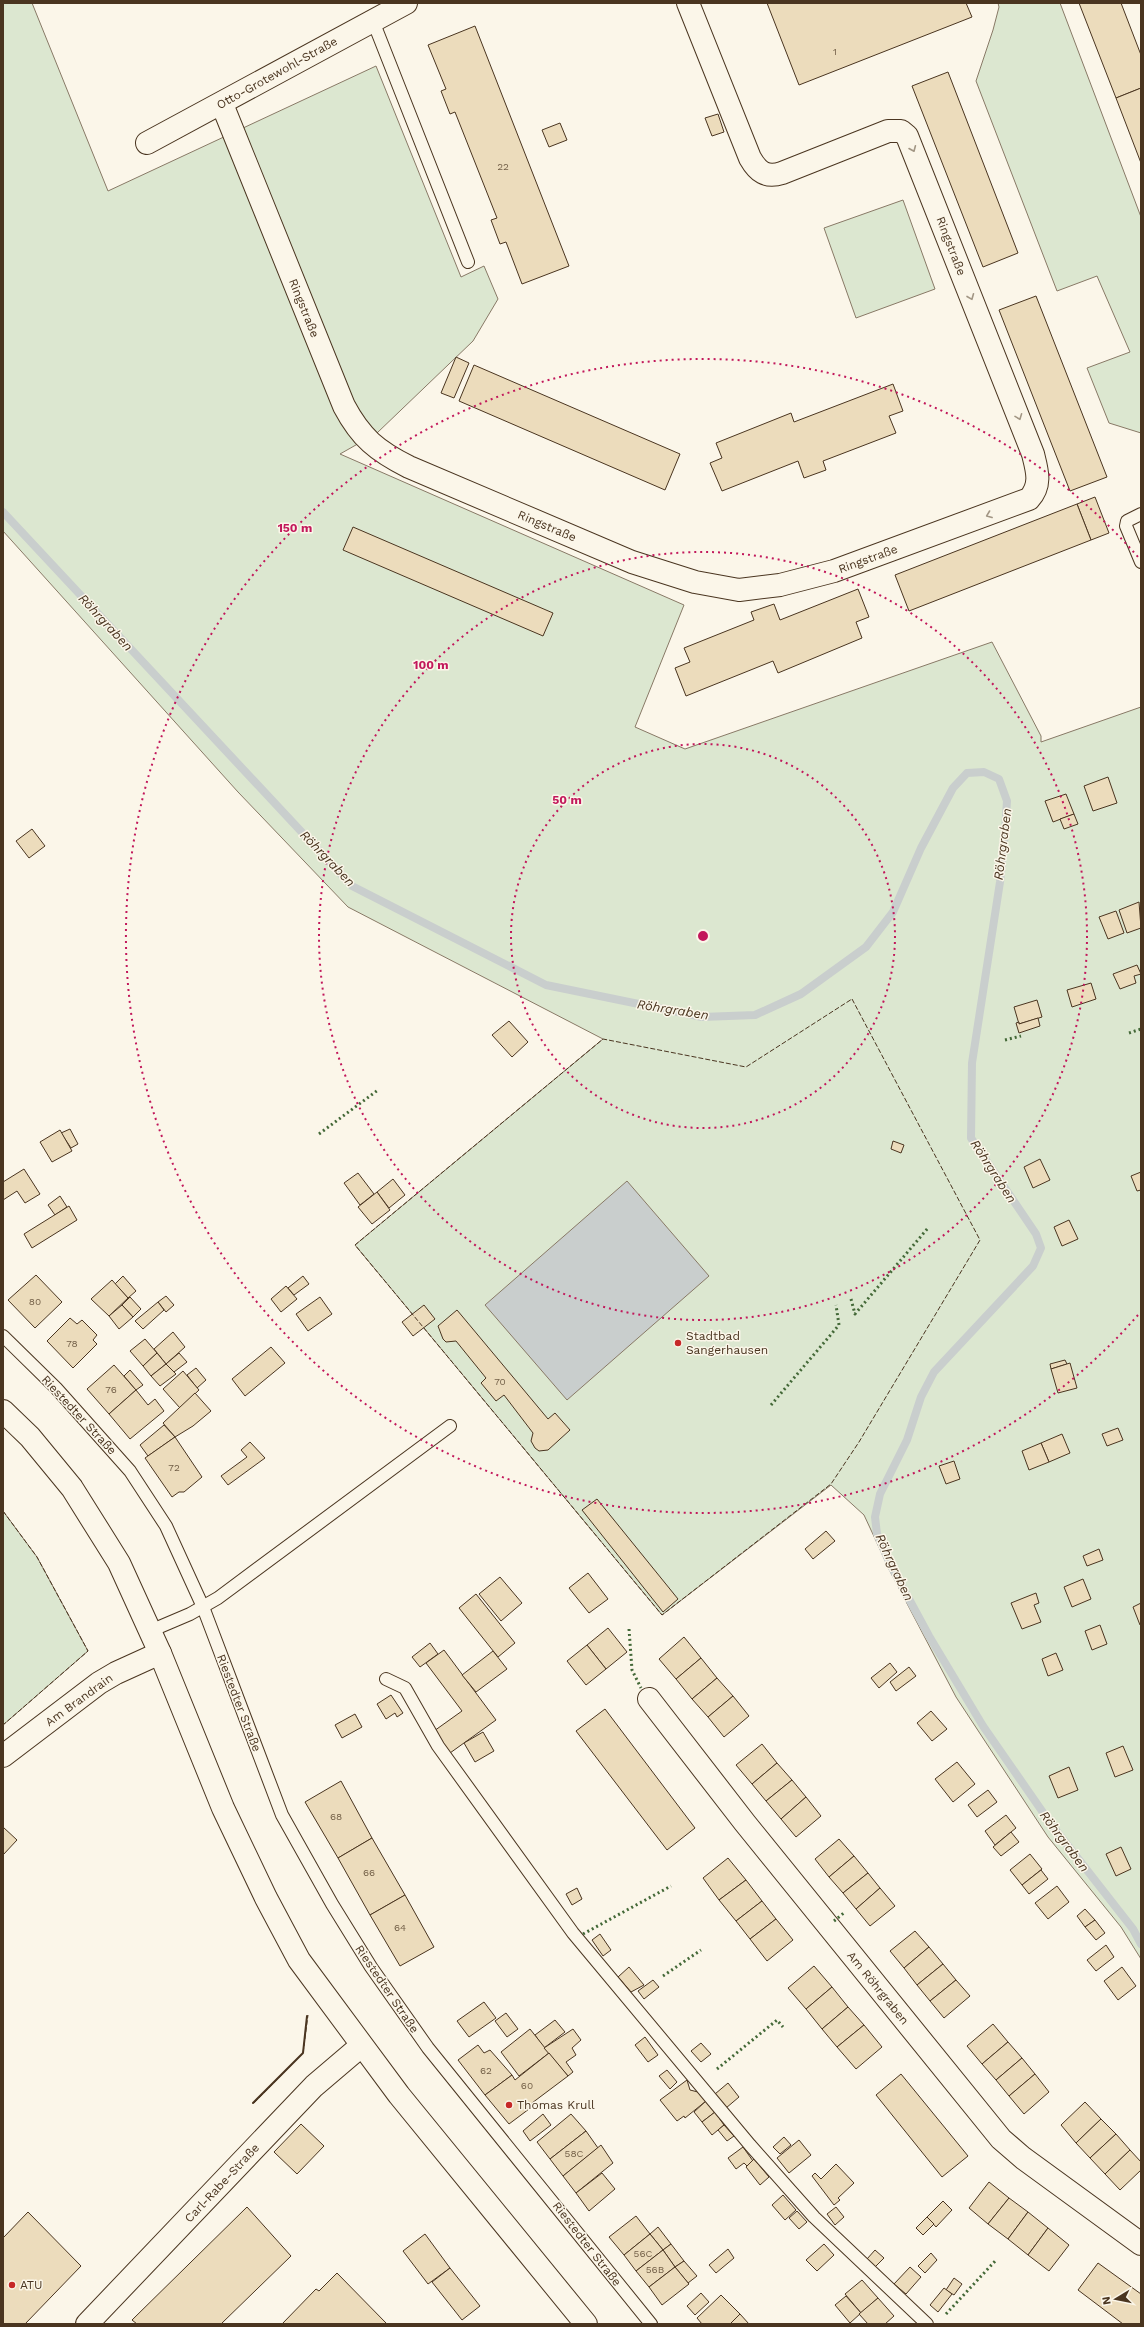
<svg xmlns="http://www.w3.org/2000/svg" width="1144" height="2327" font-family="'Work Sans',sans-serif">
<rect width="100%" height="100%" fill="#fbf6e9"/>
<g fill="#dce7d0" stroke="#887966">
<polygon points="3,3 32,3 108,191 376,66 461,277 484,266 498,299 473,341 377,433 340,454 684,605 635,727 685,749 992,642 1041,736 1041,742 1141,707 1141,1959 1121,1927 1048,1837 956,1697 891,1573 864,1515 831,1485 662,1615 355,1245 603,1039 348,907 238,792 3,531"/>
<polygon points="998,3 1060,3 1141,217 1141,433 1109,423 1087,368 1130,352 1097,276 1057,291 976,81 993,30 999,7"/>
<polygon points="903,200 935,289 856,318 824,228"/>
<polygon points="3,1511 37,1557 88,1651 3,1725"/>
</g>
<polygon fill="#c9cecd" stroke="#887966" points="627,1181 709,1276 567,1400 485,1305"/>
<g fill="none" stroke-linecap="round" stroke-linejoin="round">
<polyline stroke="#c9cecd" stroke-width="8" points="3,512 352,886 546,985 702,1017 755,1015 801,994 866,947 893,912 921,848 953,788 967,773 984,772 999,779 1007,801 1005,831 1000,882 972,1063 971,1138 1036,1234 1041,1248 1033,1266 934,1372 921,1397 907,1440 880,1494 875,1517 877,1534 890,1564 929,1636 983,1726 1051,1824 1133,1929 1141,1944"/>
</g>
<g fill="#ecdcbc" stroke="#4a3520">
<polygon points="767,3 966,3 972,17 799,85"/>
<polygon points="1079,3 1121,3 1141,55 1141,88 1116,98"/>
<polygon points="475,26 569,266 522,284 506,242 500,244 491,220 497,218 455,112 450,114 441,91 446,89 428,45"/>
<polygon points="948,72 1018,253 983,267 912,86"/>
<polygon points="1141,88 1141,163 1116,98"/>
<polygon points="718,114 724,132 712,136 705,118"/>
<polygon points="560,123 567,140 549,147 542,130"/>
<polygon points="1036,296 1107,477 1070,491 999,310"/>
<polygon points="456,357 469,363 454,398 441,393"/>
<polygon points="474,365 680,454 665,490 459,401"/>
<polygon points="893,384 903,411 889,416 896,433 823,461 826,470 804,478 798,461 722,491 710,463 722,458 716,443 791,413 794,422"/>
<polygon points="1095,497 1109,533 1091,540 1077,504"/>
<polygon points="1077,504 1091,540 909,611 895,575"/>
<polygon points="353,527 553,613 543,636 343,550"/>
<polygon points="858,589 869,617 856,622 862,638 778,673 773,661 686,696 675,668 690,662 684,648 754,620 751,612 774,604 780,620"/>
<polygon points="1108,777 1117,803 1093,811 1084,786"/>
<polygon points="1066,794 1074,814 1053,822 1045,801"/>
<polygon points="1074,814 1078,824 1064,829 1060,819"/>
<polygon points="32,829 45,846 29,858 16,841"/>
<polygon points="1139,902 1141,928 1127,933 1119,910"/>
<polygon points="1116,911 1124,933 1108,939 1099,917"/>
<polygon points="1137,965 1141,974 1134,976 1136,983 1120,989 1113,974"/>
<polygon points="1091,983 1096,999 1072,1007 1067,990"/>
<polygon points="1037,1000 1042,1017 1019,1024 1014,1007"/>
<polygon points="1038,1018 1040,1026 1019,1033 1016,1023 1019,1022 1019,1024"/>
<polygon points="509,1021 528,1042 512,1057 492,1035"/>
<polygon points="70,1129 78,1144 71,1148 61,1133"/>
<polygon points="60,1130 72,1151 52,1162 40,1142"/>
<polygon points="893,1141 904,1145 901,1153 891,1149"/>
<polygon points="1040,1159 1050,1180 1033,1188 1024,1167"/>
<polygon points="24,1169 40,1194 25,1203 17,1191 3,1200 3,1182"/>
<polygon points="1141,1172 1141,1190 1137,1191 1131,1176"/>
<polygon points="358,1173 374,1194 360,1205 344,1183"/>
<polygon points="393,1179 405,1195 389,1208 377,1192"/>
<polygon points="377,1192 390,1210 372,1224 358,1207"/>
<polygon points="60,1196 67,1207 55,1215 48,1205"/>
<polygon points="69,1206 77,1220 32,1248 24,1234"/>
<polygon points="1069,1220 1078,1239 1062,1246 1054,1227"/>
<polygon points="36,1275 62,1302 35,1328 8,1300"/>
<polygon points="123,1276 136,1291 128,1298 115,1284"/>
<polygon points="303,1276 309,1284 294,1295 288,1288"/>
<polygon points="112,1280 128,1298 109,1316 91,1299"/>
<polygon points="286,1286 297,1299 281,1312 271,1299"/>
<polygon points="166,1296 174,1305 166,1312 158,1302"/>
<polygon points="130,1297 141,1309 133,1317 122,1305"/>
<polygon points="320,1297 332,1314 308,1331 296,1314"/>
<polygon points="158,1302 164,1310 143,1329 135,1321"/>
<polygon points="122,1305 133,1317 119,1329 109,1316"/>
<polygon points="424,1305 435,1319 413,1336 402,1322"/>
<polygon points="457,1310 548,1419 555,1413 570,1430 548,1450 539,1451 535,1448 531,1441 533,1433 504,1395 496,1401 481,1383 486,1378 456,1341 446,1342 443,1339 438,1326"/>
<polygon points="70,1318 77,1324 82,1320 97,1335 93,1340 97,1344 73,1368 47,1341"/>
<polygon points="173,1332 185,1347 166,1364 154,1349"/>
<polygon points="145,1339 157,1353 143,1366 130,1351"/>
<polygon points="271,1347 285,1363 245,1396 232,1379"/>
<polygon points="157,1353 166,1364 151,1376 143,1366"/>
<polygon points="179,1353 187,1362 174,1372 166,1364"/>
<polygon points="1065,1360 1067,1364 1051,1369 1050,1364"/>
<polygon points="1070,1363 1077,1388 1058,1393 1051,1369"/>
<polygon points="166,1364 176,1374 160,1386 151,1376"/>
<polygon points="114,1365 136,1390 109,1414 87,1389"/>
<polygon points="196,1368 206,1380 197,1388 187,1375"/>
<polygon points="130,1370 143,1385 136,1390 124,1376"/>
<polygon points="183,1371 199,1390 180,1408 163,1389"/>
<polygon points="136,1390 148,1405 155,1399 164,1411 130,1439 109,1414"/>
<polygon points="195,1393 211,1411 193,1426 175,1437 163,1423"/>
<polygon points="164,1425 175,1437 148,1456 140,1445"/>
<polygon points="1118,1428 1123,1440 1107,1446 1102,1434"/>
<polygon points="1062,1434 1070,1453 1049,1462 1041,1443"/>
<polygon points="175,1437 202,1477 184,1492 179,1492 172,1497 145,1458"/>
<polygon points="250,1442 265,1458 228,1485 221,1476 247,1457 241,1450"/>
<polygon points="1041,1443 1049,1462 1029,1470 1022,1451"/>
<polygon points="954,1461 960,1479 946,1484 939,1466"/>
<polygon points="597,1499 678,1599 663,1612 582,1510"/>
<polygon points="826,1531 835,1541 813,1559 805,1549"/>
<polygon points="1099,1549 1103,1560 1087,1566 1083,1556"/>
<polygon points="588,1573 608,1599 589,1613 569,1588"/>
<polygon points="500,1577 522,1603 501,1621 479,1594"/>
<polygon points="1083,1579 1091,1599 1072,1607 1064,1587"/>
<polygon points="1036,1593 1039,1603 1034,1605 1041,1622 1022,1629 1011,1603"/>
<polygon points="476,1594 515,1643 498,1657 459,1608"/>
<polygon points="1141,1603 1141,1625 1140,1625 1133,1607"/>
<polygon points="1100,1625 1107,1644 1092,1650 1085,1631"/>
<polygon points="608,1628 627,1652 606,1669 587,1645"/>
<polygon points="684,1637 701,1658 676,1679 659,1659"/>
<polygon points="430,1643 438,1654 420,1667 412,1657"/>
<polygon points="587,1645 606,1669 586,1685 567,1661"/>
<polygon points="444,1650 496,1720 450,1753 434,1731 462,1711 426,1663"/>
<polygon points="493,1651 507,1669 476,1692 462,1675"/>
<polygon points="1056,1653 1063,1670 1048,1676 1042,1659"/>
<polygon points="701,1658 717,1678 692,1699 676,1679"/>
<polygon points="890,1663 897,1672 879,1688 871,1678"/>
<polygon points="909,1667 916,1676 896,1691 890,1682"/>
<polygon points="717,1678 733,1696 708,1717 692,1699"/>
<polygon points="391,1695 403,1713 397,1717 395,1713 386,1719 377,1704"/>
<polygon points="733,1696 749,1716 724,1737 708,1717"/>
<polygon points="605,1709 695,1828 667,1850 576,1731"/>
<polygon points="931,1711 947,1729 932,1741 917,1723"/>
<polygon points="355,1714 362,1727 342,1738 335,1725"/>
<polygon points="483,1732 494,1751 475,1762 464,1743"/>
<polygon points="762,1744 777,1763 752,1784 736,1765"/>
<polygon points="1123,1746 1133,1770 1115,1777 1106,1753"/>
<polygon points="957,1762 975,1784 953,1802 935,1779"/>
<polygon points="777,1763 792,1780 766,1801 752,1784"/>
<polygon points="1069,1767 1078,1790 1058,1798 1049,1776"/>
<polygon points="792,1780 806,1797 781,1819 766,1801"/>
<polygon points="341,1781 372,1838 338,1858 305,1802"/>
<polygon points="988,1790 997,1802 977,1817 968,1805"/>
<polygon points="806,1797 821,1816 796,1837 781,1819"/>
<polygon points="1006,1815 1016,1828 995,1845 985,1831"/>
<polygon points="3,1827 17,1840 3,1855"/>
<polygon points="1011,1832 1019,1842 1001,1856 993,1847"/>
<polygon points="372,1838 405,1895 370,1915 338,1858"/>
<polygon points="839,1839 854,1856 829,1877 815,1859"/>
<polygon points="1121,1847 1131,1869 1116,1876 1106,1854"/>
<polygon points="1030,1854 1042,1869 1022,1885 1010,1870"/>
<polygon points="854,1856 868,1873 843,1893 829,1877"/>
<polygon points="728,1858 746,1880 719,1900 703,1878"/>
<polygon points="1041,1870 1048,1879 1029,1894 1022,1885"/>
<polygon points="868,1873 880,1888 856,1909 843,1893"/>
<polygon points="746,1880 762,1901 736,1921 719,1900"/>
<polygon points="1057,1886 1069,1902 1048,1919 1035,1903"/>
<polygon points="577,1888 582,1899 572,1905 566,1894"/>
<polygon points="880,1888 895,1906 870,1926 856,1909"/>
<polygon points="405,1895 434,1947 400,1966 370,1915"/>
<polygon points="762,1901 776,1919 750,1939 736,1921"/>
<polygon points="1085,1909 1095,1920 1085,1927 1077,1916"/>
<polygon points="776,1919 793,1940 767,1961 750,1939"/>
<polygon points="1095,1920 1105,1933 1096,1940 1085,1927"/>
<polygon points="915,1931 929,1947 904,1968 890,1951"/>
<polygon points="600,1934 611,1950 603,1956 592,1940"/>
<polygon points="1106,1945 1114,1957 1096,1971 1087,1960"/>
<polygon points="929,1947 943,1964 917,1985 904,1968"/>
<polygon points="943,1964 956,1980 930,2001 917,1985"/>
<polygon points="814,1966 832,1987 806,2009 788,1988"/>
<polygon points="629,1967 644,1985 631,1992 618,1977"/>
<polygon points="1122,1967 1136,1986 1118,2000 1104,1981"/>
<polygon points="653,1980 659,1987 644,1999 638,1991"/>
<polygon points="956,1980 970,1996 944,2018 930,2001"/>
<polygon points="832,1987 848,2007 822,2029 806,2009"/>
<polygon points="484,2002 496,2018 469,2037 457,2021"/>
<polygon points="848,2007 864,2025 837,2047 822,2029"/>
<polygon points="506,2013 518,2029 507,2037 495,2021"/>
<polygon points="555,2020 565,2032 544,2048 535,2035"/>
<polygon points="993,2024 1008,2042 982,2064 967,2046"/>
<polygon points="864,2025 882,2047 856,2069 837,2047"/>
<polygon points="530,2029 549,2053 519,2076 501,2052"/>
<polygon points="573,2029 581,2040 572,2048 576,2055 566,2062 573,2072 568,2076 544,2048"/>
<polygon points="645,2037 658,2055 648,2062 635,2045"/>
<polygon points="1008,2042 1022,2058 996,2080 982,2064"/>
<polygon points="701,2043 711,2054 701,2062 691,2051"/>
<polygon points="478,2045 484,2053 490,2050 512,2075 485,2095 458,2060"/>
<polygon points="549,2053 568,2076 532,2103 533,2106 509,2124 485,2095 512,2075 515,2080"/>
<polygon points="1022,2058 1035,2074 1009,2096 996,2080"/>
<polygon points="667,2070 677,2082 670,2089 659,2076"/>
<polygon points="901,2074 968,2156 942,2177 876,2095"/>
<polygon points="1035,2074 1049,2092 1024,2114 1009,2096"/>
<polygon points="687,2080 690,2090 698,2092 706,2101 685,2118 684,2116 677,2121 660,2100"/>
<polygon points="728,2083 739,2097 726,2108 715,2094"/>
<polygon points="706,2101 715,2112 702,2122 694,2112"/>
<polygon points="1085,2102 1101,2119 1076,2143 1061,2125"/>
<polygon points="715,2112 724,2125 712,2135 702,2122"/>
<polygon points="543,2114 551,2125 530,2141 523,2131"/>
<polygon points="571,2114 586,2131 550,2159 537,2142"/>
<polygon points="1101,2119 1116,2134 1090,2158 1076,2143"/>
<polygon points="301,2124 324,2146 297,2174 274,2152"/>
<polygon points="724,2125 734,2136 727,2141 718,2130"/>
<polygon points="586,2131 598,2148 563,2176 550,2159"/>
<polygon points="1116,2134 1130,2150 1105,2174 1090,2158"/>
<polygon points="784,2137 791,2145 780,2154 773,2147"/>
<polygon points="799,2140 811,2155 789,2173 777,2158"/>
<polygon points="601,2145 613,2163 576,2193 563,2176"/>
<polygon points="743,2147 753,2161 747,2166 744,2163 736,2169 728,2158"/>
<polygon points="1130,2150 1141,2162 1141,2170 1120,2190 1105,2174"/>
<polygon points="754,2159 769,2177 760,2185 746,2167"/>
<polygon points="836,2164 854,2183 838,2198 840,2200 834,2205 812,2176 815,2173 821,2179"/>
<polygon points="602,2173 615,2189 589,2211 576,2193"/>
<polygon points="989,2182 1009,2198 988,2224 969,2208"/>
<polygon points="783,2195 796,2210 785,2220 772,2205"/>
<polygon points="1009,2198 1028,2212 1008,2239 988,2224"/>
<polygon points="943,2201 952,2210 936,2227 927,2217"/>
<polygon points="247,2207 291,2256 221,2324 137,2324 132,2320"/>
<polygon points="836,2207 844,2217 835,2225 827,2214"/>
<polygon points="797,2211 807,2222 799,2229 789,2218"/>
<polygon points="28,2212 81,2266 25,2324 3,2324 3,2238"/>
<polygon points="1028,2212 1048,2228 1028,2255 1008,2239"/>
<polygon points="636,2216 650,2234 624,2255 609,2237"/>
<polygon points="927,2217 934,2224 923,2235 916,2228"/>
<polygon points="658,2227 671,2244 663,2250 650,2234"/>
<polygon points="1048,2228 1069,2245 1049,2271 1028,2255"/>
<polygon points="425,2234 450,2268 428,2284 403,2251"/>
<polygon points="650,2234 663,2250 636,2271 624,2255"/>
<polygon points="671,2244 684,2261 675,2267 663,2250"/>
<polygon points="824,2244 834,2255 817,2271 806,2260"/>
<polygon points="728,2249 734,2258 716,2273 709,2265"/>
<polygon points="663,2250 675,2267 649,2287 636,2271"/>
<polygon points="875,2250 884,2258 875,2267 867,2259"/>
<polygon points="931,2253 937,2260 925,2273 918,2266"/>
<polygon points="684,2261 697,2276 688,2283 675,2267"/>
<polygon points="1098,2263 1141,2294 1141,2324 1123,2324 1078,2290"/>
<polygon points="675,2267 689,2284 662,2305 649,2287"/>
<polygon points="910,2267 921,2277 906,2294 894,2284"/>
<polygon points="450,2268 480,2306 462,2320 432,2282"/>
<polygon points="337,2273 387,2324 282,2324 316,2289 319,2291"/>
<polygon points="954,2278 962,2284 954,2295 946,2290"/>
<polygon points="862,2280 878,2298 861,2313 845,2294"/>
<polygon points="944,2288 952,2294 938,2312 930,2305"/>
<polygon points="701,2293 709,2302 695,2315 687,2306"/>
<polygon points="721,2295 740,2314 730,2324 702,2324 697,2318"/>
<polygon points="846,2296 861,2313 850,2323 835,2305"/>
<polygon points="878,2298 894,2316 885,2324 868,2324 859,2314"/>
<polygon points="740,2314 749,2324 730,2324"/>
</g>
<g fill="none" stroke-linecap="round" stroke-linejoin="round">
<defs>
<g id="service">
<polyline points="373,21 468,262"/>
<polyline points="1141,514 1127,521 1126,526 1141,562"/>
<polyline points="3,1336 56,1388 130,1471 166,1526 203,1607 282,1815 332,1904 371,1967 428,2048 651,2324"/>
<polyline points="150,1631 190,1614 218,1598 450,1426"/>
<polyline points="386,1679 405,1688 438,1746 573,1933 750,2145 814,2217 927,2324"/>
</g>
<g id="minor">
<path d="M 222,104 L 344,406 C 361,438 377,451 409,467 L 632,562 L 695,582 L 739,590 L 780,585 L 834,571 L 1029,499 C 1042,485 1037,470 1033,454 L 907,136 L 901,131 L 888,131 L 782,173 C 766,178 758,172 750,158 L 688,3"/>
<polyline points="147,143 406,3"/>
<polyline points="649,1699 745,1823 1001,2139 1023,2158 1141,2244"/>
<polyline points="87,2324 314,2086 361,2046"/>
</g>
<g id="secondary">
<polyline points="3,1411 30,1437 72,1488 119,1563 160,1653 223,1808 266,1898 299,1960 399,2095 586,2324"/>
<polyline points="3,1756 99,1683 116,1673 160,1653"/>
</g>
</defs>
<use href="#service" stroke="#4a3520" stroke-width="14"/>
<use href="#minor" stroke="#4a3520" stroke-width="24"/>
<use href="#secondary" stroke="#4a3520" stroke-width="24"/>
<use href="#service" stroke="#fbf6e9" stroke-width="12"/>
<use href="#minor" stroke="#fbf6e9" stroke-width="22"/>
<use href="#secondary" stroke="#fbf6e9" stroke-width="22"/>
<g stroke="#436837" stroke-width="3" stroke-dasharray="2 3" stroke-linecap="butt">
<polyline points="1129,1033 1141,1029"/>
<polyline points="1005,1040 1021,1036"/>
<polyline points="319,1134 378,1090"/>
<polyline points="851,1299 855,1314 928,1228"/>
<polyline points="771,1405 839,1325 836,1305"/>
<polyline points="629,1629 632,1670 641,1688"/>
<polyline points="834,1921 845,1912"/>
<polyline points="583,1934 671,1886"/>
<polyline points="663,1976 701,1950"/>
<polyline points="717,2069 777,2020 783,2027"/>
<polyline points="946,2314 997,2259"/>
</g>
<g stroke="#4a3520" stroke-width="1" stroke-dasharray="5 2" stroke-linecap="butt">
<polygon points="852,999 980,1240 859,1442 831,1484 662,1615 355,1245 603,1039 746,1067"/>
<polyline points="3,1511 37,1557 88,1651 3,1725"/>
<polyline points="254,2103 303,2053 308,2015"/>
</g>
<polyline stroke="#4a3520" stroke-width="2" points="253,2103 303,2053 307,2016"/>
</g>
<defs><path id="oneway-chevron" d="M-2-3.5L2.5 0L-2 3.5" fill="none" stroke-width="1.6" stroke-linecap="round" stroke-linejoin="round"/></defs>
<g stroke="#a29684">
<use href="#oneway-chevron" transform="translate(913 149) rotate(67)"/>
<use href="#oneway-chevron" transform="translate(971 297) rotate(68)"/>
<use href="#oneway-chevron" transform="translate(1019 417) rotate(69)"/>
<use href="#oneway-chevron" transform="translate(989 515) rotate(159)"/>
</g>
<g fill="none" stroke="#c2185b" stroke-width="2" stroke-dasharray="2 4">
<circle cx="703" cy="936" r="192"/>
<circle cx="703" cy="936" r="384"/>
<path d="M1138 1315A577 577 0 1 1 1138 557"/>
</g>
<g fill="#c62828" stroke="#fbf6e9" stroke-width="1.5">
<circle cx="678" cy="1343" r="4"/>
<circle cx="509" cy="2105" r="4"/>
<circle cx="12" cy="2285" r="4"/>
</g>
<g text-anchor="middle" stroke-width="3" stroke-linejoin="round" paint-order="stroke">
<g font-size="10" fill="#725f47">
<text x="835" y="55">1</text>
<text x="503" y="170">22</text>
<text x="35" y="1305">80</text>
<text x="72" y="1347">78</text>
<text x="500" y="1385">70</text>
<text x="111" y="1393">76</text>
<text x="174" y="1471">72</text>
<text x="336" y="1820">68</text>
<text x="369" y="1876">66</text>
<text x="400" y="1931">64</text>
<text x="486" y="2074">62</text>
<text x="527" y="2089">60</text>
<text x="574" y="2157">58C</text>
<text x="643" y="2257">56C</text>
<text x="655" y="2273">56B</text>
</g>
<g font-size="12" fill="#4a3520" stroke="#fbf6e9">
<text transform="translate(277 73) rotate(-29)" y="4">Otto-Grotewohl-Straße</text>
<text transform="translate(951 246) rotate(69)" y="4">Ringstraße</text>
<text transform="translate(304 308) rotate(68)" y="4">Ringstraße</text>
<text transform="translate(547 526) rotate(23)" y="4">Ringstraße</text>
<text transform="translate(868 559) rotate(-20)" y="4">Ringstraße</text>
<text transform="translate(79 1415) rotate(47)" y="4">Riestedter Straße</text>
<text transform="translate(79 1700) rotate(-36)" y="4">Am Brandrain</text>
<text transform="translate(239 1703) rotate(69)" y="4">Riestedter Straße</text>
<text transform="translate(878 1988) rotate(51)" y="4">Am Röhrgraben</text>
<text transform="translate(387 1989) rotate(56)" y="4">Riestedter Straße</text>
<text transform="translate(222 2183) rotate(-47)" y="4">Carl-Rabe-Straße</text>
<text transform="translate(587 2244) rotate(52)" y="4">Riestedter Straße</text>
</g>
<g font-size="12" fill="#4a3520" stroke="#fbf6e9" text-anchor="start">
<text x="686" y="1340">Stadtbad<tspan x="686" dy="14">Sangerhausen</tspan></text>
<text x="517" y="2109">Thomas Krull</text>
<text x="20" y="2289">ATU</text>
</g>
<g font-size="13" font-style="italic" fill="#4a3520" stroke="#fbf6e9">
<text transform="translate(106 622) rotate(47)" y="5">Röhrgraben</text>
<text transform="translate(1002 844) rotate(-83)" y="5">Röhrgraben</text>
<text transform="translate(328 858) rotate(46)" y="5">Röhrgraben</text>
<text transform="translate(673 1009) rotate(9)" y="5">Röhrgraben</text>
<text transform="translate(994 1171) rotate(57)" y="5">Röhrgraben</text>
<text transform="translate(895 1567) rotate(65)" y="5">Röhrgraben</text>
<text transform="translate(1065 1841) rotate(53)" y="5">Röhrgraben</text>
</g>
</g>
<circle cx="703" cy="936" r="6" fill="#c2185b" stroke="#fbf6e9" stroke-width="2"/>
<g font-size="12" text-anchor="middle" font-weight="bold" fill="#c2185b" stroke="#fbf6e9" stroke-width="3" stroke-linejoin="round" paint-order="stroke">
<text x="295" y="532">150 m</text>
<text x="431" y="669">100 m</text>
<text x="567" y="804">50 m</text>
</g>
<rect width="1144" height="2327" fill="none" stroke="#4a3520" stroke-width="8"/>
<g transform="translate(1116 2299) rotate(260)" stroke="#fbf6e9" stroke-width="3" paint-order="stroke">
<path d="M0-3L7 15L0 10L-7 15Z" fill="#4a3520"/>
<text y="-6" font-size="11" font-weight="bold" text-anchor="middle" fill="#4a3520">N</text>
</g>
</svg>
